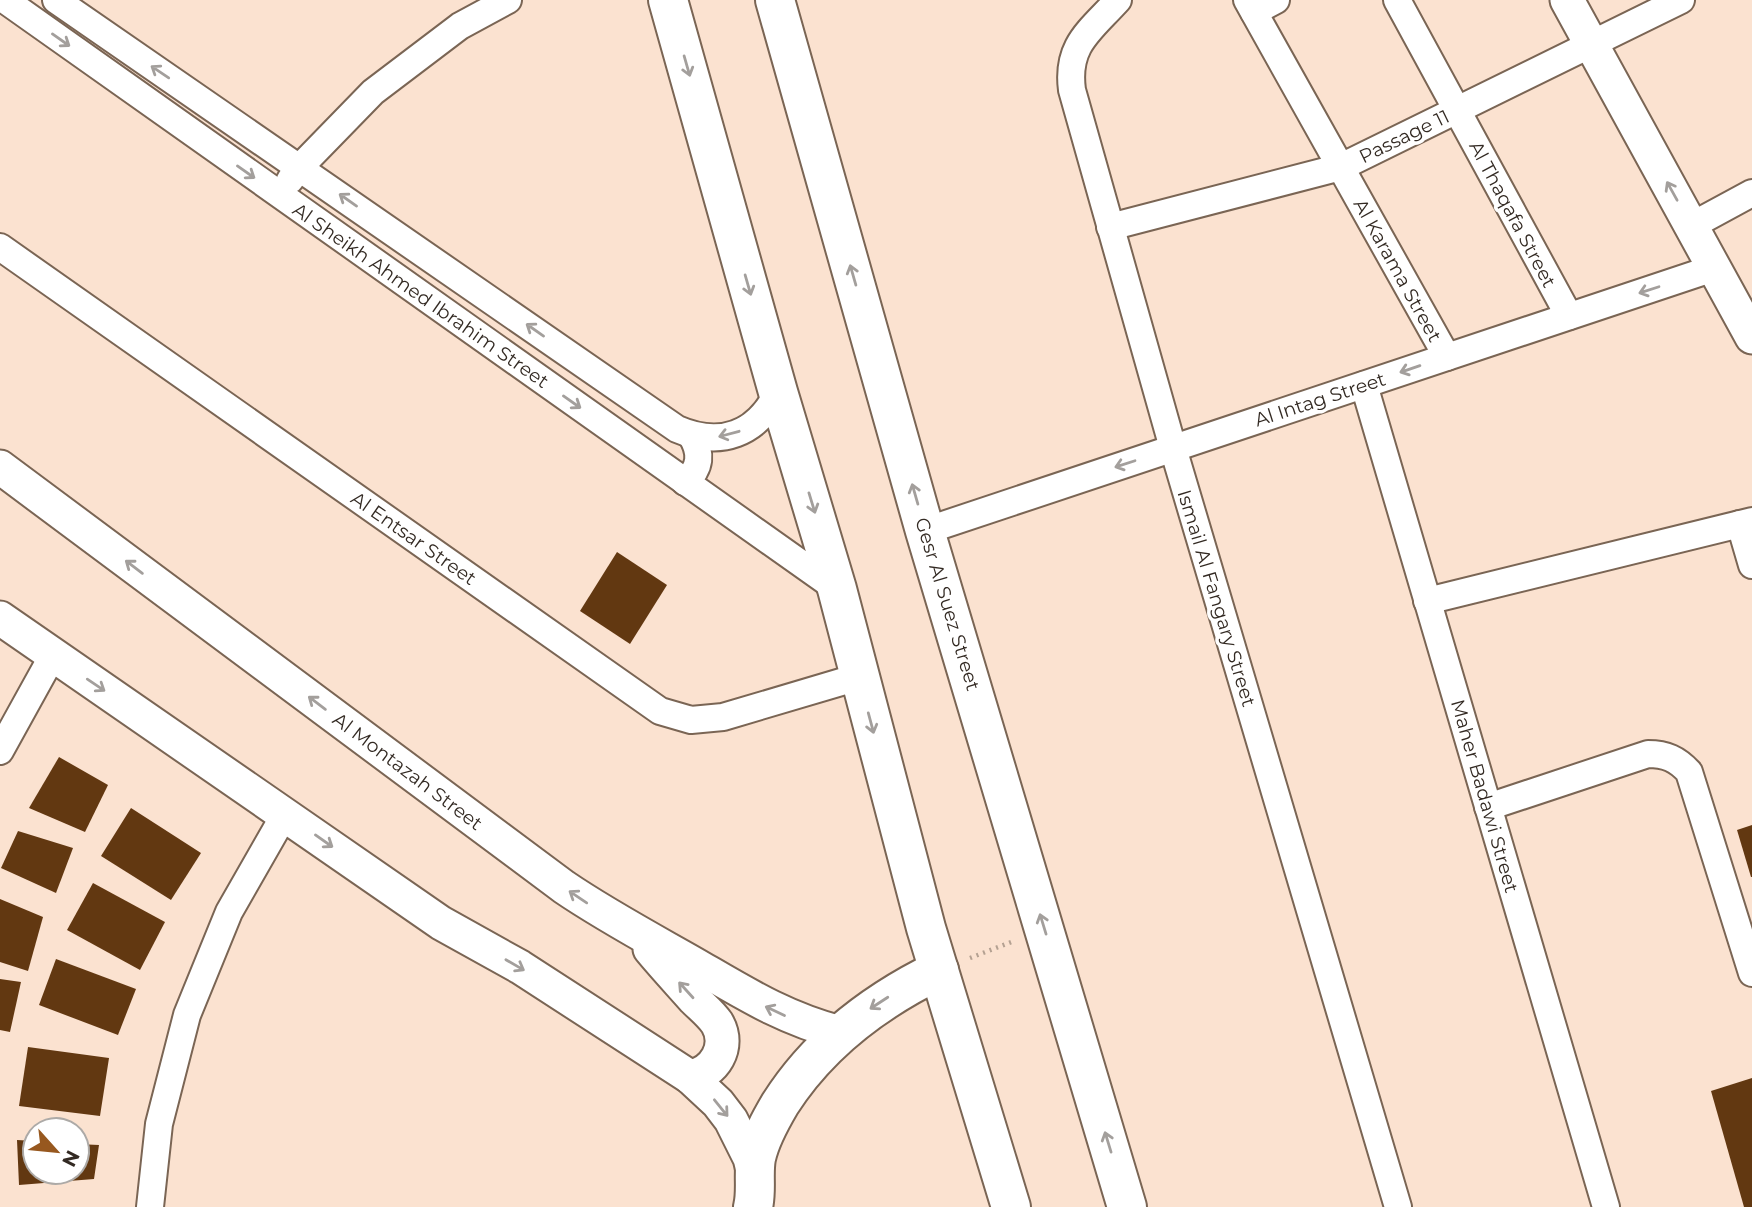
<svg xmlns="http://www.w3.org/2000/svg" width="1752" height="1207" font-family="Montserrat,sans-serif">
<rect width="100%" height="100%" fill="#fbe2d0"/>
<g fill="#623811">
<polygon points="617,552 667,585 630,644 580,611"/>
<polygon points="59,757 108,785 85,832 29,808"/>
<polygon points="131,808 201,853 171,900 101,856"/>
<polygon points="1752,825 1752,877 1751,877 1737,830"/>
<polygon points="18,831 73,848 56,893 1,868"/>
<polygon points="93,883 165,922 140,970 67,930"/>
<polygon points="0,899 43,917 28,971 0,962"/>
<polygon points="56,959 136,989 118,1035 39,1005"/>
<polygon points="0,979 21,982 10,1032 0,1030"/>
<polygon points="28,1047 109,1058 100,1116 19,1106"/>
<polygon points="1752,1078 1752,1207 1744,1207 1711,1091"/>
<polygon points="17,1140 35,1141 35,1172 77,1172 77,1144 99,1145 94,1179 19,1185"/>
</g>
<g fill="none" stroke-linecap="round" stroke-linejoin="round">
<defs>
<g id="minor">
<polyline points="5,0 837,589"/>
<path d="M 56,0 L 677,429 C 721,448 757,434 778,392"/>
<path d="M 1118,0 C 1090,31 1066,45 1072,90 L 1173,448 L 1398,1207"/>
<polyline points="1247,0 1447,357"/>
<polyline points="1397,0 1569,316"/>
<polyline points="1254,12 1276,0"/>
<polyline points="290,180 300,167 373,92 460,26 508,0"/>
<polyline points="1691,226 1752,193"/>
<polyline points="1110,227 1341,167 1681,0"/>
<polyline points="0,247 660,711 691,720 723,717 858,677"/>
<polyline points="1364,385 1606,1207"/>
<path d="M 685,482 C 701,468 702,453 691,435"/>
<polyline points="1740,524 1752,565"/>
<polyline points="925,531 1714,268"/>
<polyline points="1427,601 1752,521"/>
<polyline points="0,751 53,655"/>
<path d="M 1488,807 L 1648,754 C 1666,754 1677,759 1689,772 L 1752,973"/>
<polyline points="150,1207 159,1124 187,1015 229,912 285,814"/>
</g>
<g id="tertiary">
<polyline points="1567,0 1752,337"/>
<path d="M 0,467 L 564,887 C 605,915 650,939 694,964 C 744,993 783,1018 840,1033"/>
<polyline points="0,618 441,923 520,967 690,1077 718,1103 731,1120 750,1158 755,1179"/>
<path d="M 650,949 C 664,966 679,982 694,999 C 702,1007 711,1014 717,1023 C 731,1047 714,1073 690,1077"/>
</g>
<g id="primary">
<polyline points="668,0 778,392 837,589 926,928 1011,1207"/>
<polyline points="775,0 925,531 1127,1207"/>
<path d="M 753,1207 C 757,1191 753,1174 756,1158 C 760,1139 770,1121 780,1104 C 819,1043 875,1001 939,970"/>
</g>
</defs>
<use href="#minor" stroke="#7a6554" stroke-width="30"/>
<use href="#tertiary" stroke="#7a6554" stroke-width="37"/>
<use href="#primary" stroke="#7a6554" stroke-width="42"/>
<polyline stroke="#b4a192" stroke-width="4.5" stroke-dasharray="2 5" stroke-linecap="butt" points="970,958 1014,941"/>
<use href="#minor" stroke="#fff" stroke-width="26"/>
<use href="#tertiary" stroke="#fff" stroke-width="33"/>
<use href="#primary" stroke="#fff" stroke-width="38"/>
</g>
<defs><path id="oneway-shaft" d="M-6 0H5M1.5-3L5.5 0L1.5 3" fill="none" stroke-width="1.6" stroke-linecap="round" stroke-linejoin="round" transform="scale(1.75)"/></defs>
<g stroke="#a39f9c">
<use href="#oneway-shaft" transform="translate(61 40) rotate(35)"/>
<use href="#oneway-shaft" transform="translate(687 66) rotate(74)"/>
<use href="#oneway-shaft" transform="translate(160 72) rotate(-146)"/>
<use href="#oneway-shaft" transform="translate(246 172) rotate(35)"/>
<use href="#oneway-shaft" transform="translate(1672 191) rotate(-119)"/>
<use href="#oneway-shaft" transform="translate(348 200) rotate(-145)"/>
<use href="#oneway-shaft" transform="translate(853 275) rotate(-106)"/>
<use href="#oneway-shaft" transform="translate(748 285) rotate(74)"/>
<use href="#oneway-shaft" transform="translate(1649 290) rotate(162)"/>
<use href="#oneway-shaft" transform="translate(535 330) rotate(-145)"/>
<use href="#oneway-shaft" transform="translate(1410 369) rotate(161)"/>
<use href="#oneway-shaft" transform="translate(572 402) rotate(35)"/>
<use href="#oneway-shaft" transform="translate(729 434) rotate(165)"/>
<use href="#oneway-shaft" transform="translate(1125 464) rotate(162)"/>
<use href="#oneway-shaft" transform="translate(915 494) rotate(-106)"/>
<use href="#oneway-shaft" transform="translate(812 503) rotate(73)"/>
<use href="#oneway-shaft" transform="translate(134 567) rotate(-143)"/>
<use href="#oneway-shaft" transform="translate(96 685) rotate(34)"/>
<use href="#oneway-shaft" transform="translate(317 703) rotate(-143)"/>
<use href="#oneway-shaft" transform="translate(871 723) rotate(75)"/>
<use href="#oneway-shaft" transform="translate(324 841) rotate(35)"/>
<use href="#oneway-shaft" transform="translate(578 897) rotate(-146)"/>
<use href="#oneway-shaft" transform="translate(1043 924) rotate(-107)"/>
<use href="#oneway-shaft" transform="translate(515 965) rotate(30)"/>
<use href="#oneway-shaft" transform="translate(686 990) rotate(-132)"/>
<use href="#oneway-shaft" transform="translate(879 1003) rotate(147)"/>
<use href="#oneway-shaft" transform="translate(775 1011) rotate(-155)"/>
<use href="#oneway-shaft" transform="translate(721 1108) rotate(51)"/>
<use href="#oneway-shaft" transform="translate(1108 1142) rotate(-107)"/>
</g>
<g text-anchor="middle" stroke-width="7" stroke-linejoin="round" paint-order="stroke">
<g font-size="19" fill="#332a23" stroke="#fff">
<text transform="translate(1404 136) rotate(-26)" y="7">Passage 11</text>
<text transform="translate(1513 214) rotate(62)" y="7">Al Thaqafa Street</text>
<text transform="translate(1398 270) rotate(61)" y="7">Al Karama Street</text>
<text transform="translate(421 295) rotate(35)" y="7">Al Sheikh Ahmed Ibrahim Street</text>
<text transform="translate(1320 399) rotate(-18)" y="7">Al Intag Street</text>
<text transform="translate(414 538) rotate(35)" y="7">Al Entsar Street</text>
<text transform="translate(1217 598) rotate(73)" y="7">Ismail Al Fangary Street</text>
<text transform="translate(948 604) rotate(73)" y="7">Gesr Al Suez Street</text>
<text transform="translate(408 771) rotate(37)" y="7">Al Montazah Street</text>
<text transform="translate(1485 796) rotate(74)" y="7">Maher Badawi Street</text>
</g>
</g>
<g transform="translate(56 1151) rotate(117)"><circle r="33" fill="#ffffff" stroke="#adaaa7" stroke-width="2"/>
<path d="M0-5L12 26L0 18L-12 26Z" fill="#97581f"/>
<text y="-10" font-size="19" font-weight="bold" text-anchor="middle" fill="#332a23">N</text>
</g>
</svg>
